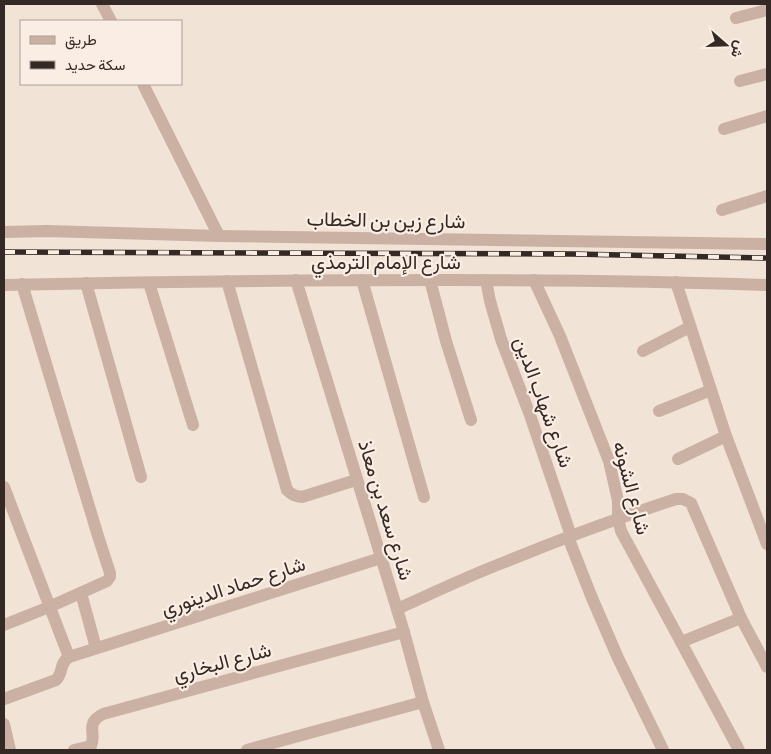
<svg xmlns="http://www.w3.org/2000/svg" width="771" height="754" font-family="'Alegreya Sans',Vazirmatn,sans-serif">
<rect width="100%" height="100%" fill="#f2e3d7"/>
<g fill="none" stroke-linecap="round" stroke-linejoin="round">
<g stroke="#cbb1a3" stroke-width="12">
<polyline points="102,4 111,21"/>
<polyline points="736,18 767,10"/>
<polyline points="740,81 767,74"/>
<polyline points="143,84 219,236"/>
<polyline points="724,129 767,116"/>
<polyline points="722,210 767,196"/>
<polyline points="4,232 47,231 219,236 767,244"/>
<polyline points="296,280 404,632 423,702 439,750"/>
<polyline points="362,280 424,497"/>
<polyline points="430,280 446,341 471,420"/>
<polyline points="486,280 490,301 501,339 530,415 571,536"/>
<polyline points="534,280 560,336 609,461 618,501 618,518 621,531 681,642 739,750"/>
<path d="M 227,281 L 287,490 C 292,495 295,496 302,497 L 356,480"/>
<polyline points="676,282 726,436 767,544"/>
<polyline points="86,283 141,477"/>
<polyline points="149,283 193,425"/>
<path d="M 4,285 C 152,282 300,280 449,280 C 555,280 661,281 767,285"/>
<polyline points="643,351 690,327"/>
<polyline points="659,411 711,390"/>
<polyline points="678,459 726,436"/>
<polyline points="4,487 69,657"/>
<polyline points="568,537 592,598 618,658 663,750"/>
<polyline points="81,593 96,648"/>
<path d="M 397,609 C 433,593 468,576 505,562 C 561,539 618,518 676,499 L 683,499 L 691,503 L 741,618 L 767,667"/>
<polyline points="4,625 49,607 107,581 110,577 110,573 98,536 22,284"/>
<polyline points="681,642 741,618"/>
<path d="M 4,699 L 56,680 C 64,672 59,663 69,657 L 381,558"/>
<polyline points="4,724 10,750"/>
<path d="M 74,750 L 91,746 C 97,733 84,724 103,714 L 404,632"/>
<polyline points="247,750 423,702"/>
</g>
<defs>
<polyline id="rail" points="4,252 573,254 767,258"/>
</defs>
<use href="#rail" stroke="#352925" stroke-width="5.5"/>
<use href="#rail" stroke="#faede3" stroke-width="4" stroke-dasharray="11" stroke-linecap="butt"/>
</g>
<g text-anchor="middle" stroke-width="4.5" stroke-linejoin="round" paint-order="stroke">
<g font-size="20" fill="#352925" stroke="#faede3">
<text transform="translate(386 220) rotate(1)" y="7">شارع زين بن الخطاب</text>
<text x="386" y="269">شارع الإمام الترمذي</text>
<text transform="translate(544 402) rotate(70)" y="7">شارع شهاب الدين</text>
<text transform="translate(632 488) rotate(75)" y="7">شارع الشونه</text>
<text transform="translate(386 510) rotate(73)" y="7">شارع سعد بن معاذ</text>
<text transform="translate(233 586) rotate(-18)" y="7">شارع حماد الدينوري</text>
<text transform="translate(222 662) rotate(-15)" y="7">شارع البخاري</text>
</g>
</g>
<rect width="771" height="754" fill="none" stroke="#352925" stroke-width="10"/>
<rect x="20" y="20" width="162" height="65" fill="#faede3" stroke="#ab9f97"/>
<rect x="30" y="36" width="25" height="8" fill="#cbb1a3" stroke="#ab9f97"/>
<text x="65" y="45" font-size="15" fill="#352925">طريق</text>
<rect x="30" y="61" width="25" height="8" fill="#352925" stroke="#ab9f97"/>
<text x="65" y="70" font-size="15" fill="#352925">سكة حديد</text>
<g transform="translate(726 45) rotate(110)" stroke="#faede3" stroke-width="4" paint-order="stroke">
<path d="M0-4L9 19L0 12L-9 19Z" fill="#352925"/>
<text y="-8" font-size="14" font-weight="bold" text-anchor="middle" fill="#352925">ش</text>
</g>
</svg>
